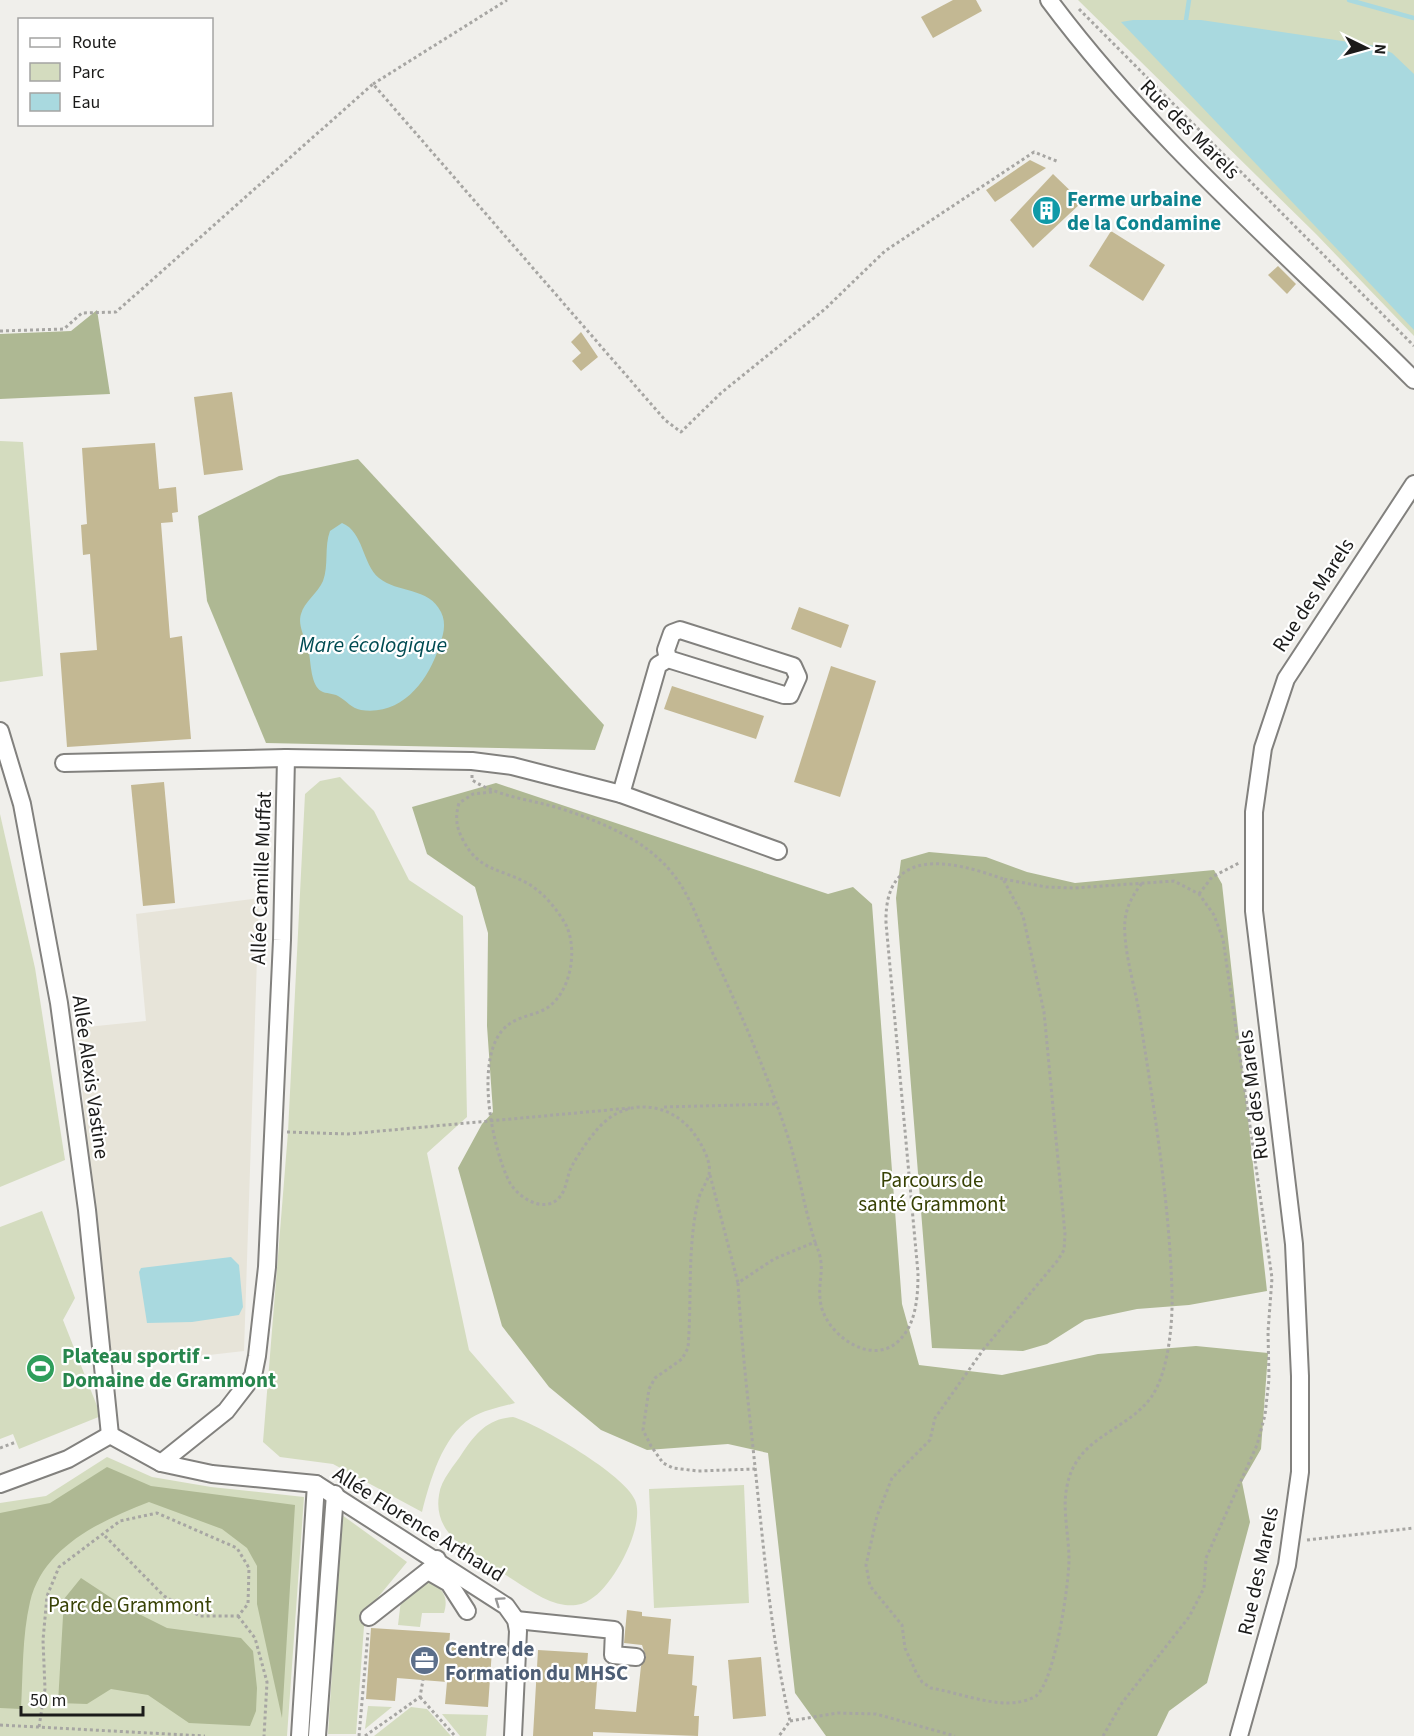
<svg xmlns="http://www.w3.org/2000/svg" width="1414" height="1736" font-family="'Source Sans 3',sans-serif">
<rect width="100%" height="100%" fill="#f0efeb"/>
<polygon fill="#e7e4d9" points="259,898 244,1351 113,1366 90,1179 77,1028 146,1021 136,914"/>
<g fill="#d4dcbf">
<polygon points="1078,0 1414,0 1414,336 1316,234"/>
<polygon points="0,441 23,442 43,676 0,682"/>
<path d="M 340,777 L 374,811 L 409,880 L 463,916 L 467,1117 L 427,1153 L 469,1350 L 515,1403 C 501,1407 484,1410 471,1418 C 442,1437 430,1481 422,1512 L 333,1464 L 280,1457 L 263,1442 L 288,1132 L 305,794 L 320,781 Z"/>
<polygon points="0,814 35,968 65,1160 0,1187"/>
<polygon points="42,1211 75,1298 63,1320 101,1416 19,1449 13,1434 0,1439 0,1227"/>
<path d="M 513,1417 C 540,1425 625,1475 635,1500 C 646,1526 613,1586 591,1599 C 583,1605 574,1606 565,1605 C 543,1602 523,1585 504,1574 C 476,1555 432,1537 439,1495 C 441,1479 455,1465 463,1452 C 477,1432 488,1419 513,1417 Z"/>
<polygon points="107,1457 152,1477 211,1487 304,1497 287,1736 0,1736 0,1503 46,1496"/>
<polygon points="744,1485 749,1603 654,1608 649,1489"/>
<polygon points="342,1515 407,1562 365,1613 356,1734 328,1734"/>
<path d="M 430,1580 C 443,1589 449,1598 444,1613 L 422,1613 L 420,1627 L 398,1625 L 401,1600 L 419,1583 Z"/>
<polygon points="368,1706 392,1707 365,1729"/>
<polygon points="411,1707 427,1709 451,1736 374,1736"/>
<polygon points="442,1714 488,1715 486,1736 460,1736"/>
</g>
<g fill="#aeb893">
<polygon points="97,310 110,394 0,399 0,334 71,331"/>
<polygon points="358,459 604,725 595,750 266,743 207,601 198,516 279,476"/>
<polygon points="496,783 828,894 853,887 872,904 902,1304 919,1365 1002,1375 1098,1354 1196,1346 1268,1353 1261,1449 1242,1482 1250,1522 1207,1683 1169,1711 1157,1736 826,1736 795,1693 768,1453 728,1444 647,1450 601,1430 549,1387 502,1326 458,1168 482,1124 493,1112 487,1026 488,933 475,887 427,854 412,807"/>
<polygon points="929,852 986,857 1027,872 1075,883 1214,870 1222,884 1267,1291 1189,1305 1137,1309 1085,1320 1047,1344 1023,1351 932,1348 896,898 901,860"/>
<path d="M 107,1467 L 151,1486 L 295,1505 L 282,1718 L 257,1604 L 257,1566 L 247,1548 L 222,1529 L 149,1502 C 100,1521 43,1547 30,1602 C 22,1636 23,1675 21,1709 L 0,1708 L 0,1513 L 50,1503 Z"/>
<polygon points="81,1578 125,1607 167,1628 241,1638 253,1651 257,1688 256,1711 250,1726 189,1723 148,1695 111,1689 87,1704 58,1703 64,1599"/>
</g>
<g fill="#a9d9df">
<polygon points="1133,20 1201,20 1376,46 1392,53 1414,74 1414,330 1121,22"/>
<path d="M 342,523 C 364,532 362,564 379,578 C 397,593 429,587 441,612 C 447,624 443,636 439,647 C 428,681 402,716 361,710 C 351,708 347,701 338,696 C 333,693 326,694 321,691 C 311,685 311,664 309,653 C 307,641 297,626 301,614 C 304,602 318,593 323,581 C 329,565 324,547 330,531 Z"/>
<polygon points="231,1257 239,1265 243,1307 239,1315 192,1322 147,1323 139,1272 141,1268"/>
</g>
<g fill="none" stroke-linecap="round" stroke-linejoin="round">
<g stroke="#a9d9df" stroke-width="4.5">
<polyline points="1349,0 1414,18"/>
<polyline points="1186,20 1189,0"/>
</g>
</g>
<g fill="#c3b893">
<polygon points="953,0 976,0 982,11 933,38 921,17"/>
<polygon points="1030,160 1046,168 995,202 986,190"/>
<polygon points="1053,174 1082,202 1033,248 1010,220"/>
<polygon points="1111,231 1165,265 1143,301 1089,266"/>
<polygon points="1278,266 1296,284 1287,294 1268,275"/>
<polygon points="581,332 598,357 581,371 572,361 581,353 571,342"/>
<polygon points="232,392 243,470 204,475 194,397"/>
<polygon points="155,443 159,489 176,487 178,512 172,513 173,522 161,523 170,638 182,636 191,739 67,747 60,653 97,650 90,554 83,555 81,525 87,524 82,448"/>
<polygon points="799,607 849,625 841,648 791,629"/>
<polygon points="831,666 876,681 840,797 794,782"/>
<polygon points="672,686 764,716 756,739 664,709"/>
<polygon points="164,782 175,903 143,906 131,785"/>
<polygon points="627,1610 642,1612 642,1616 671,1619 668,1654 694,1656 692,1685 697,1686 694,1716 699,1716 698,1736 593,1732 593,1736 533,1736 538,1650 588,1653 587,1666 598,1667 595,1709 636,1712 641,1666 646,1657 642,1645 624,1643"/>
<polygon points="371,1628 450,1633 449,1646 492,1650 488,1707 445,1704 447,1682 397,1678 395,1701 366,1699"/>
<polygon points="761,1657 766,1716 733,1719 728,1660"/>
</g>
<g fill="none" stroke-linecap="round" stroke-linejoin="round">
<defs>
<g id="minor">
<path d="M 1049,0 C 1154,141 1290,256 1414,380"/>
<polyline points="0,731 22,804 59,1003 87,1210 110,1435"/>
<polyline points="64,763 286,758"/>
<polyline points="621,794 658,665 668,659 784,695 790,695 798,677 793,666 680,630 672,633 666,650 668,659"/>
<polyline points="110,1435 161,1463 212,1474 316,1484 506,1606 516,1620 518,1631 513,1736"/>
<polyline points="161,1463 226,1411 253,1376 257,1356 267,1267 282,940 286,758 472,761 512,766 621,794 778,851"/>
<polyline points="0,1484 68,1459 110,1435"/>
<polyline points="428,1571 449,1583 467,1611"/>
<polyline points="369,1617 434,1566 437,1559"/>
<polyline points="516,1620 614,1630 613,1655 636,1657"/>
<polyline points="300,1736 316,1484"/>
<polyline points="317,1736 335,1494"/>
<polyline points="1239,1736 1287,1565 1300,1472 1300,1376 1294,1244 1254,911 1254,812 1263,748 1286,679 1414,484"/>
</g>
</defs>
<use href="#minor" stroke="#82817e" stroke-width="20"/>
<g stroke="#a7a6a3" stroke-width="3" stroke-dasharray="3 3" stroke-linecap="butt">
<polyline points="1079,9 1414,346"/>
<polyline points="373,84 507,0"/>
<polyline points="0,331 64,329 82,313 116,312 373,84 665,420 681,432 721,393 825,309 885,251 1034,152 1059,162"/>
<path d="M 472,775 L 472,780 C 501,798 530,799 562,809 C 587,817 614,828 637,842 C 688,875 692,911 716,960 C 743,1018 768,1076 788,1137 C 799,1171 804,1208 815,1242 L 774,1259 L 738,1283 C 742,1355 751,1425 758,1496 C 766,1571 773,1647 790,1721 L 779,1736"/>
<path d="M 492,792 L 473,794 L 459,803 C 455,817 456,827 463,840 C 479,871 499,868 527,883 C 543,892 557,909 566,925 C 578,950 571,992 547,1008 C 536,1015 519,1016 508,1025 C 472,1052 492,1149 510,1183 C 519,1198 543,1213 558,1199 C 568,1189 566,1175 573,1164 C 581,1150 595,1129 608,1119 C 636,1098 672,1106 692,1131 C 700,1141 712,1161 709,1174 C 707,1183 700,1191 698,1201 C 687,1249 692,1299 688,1348 L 682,1359 L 655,1378 L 649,1389 L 643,1430 L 651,1446 L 663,1463 L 673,1468 L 698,1471 L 755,1469"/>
<polyline points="1199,894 1212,877 1239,863"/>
<polyline points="664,1107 776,1104"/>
<polyline points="287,1132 348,1134 630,1108"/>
<polyline points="710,1175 738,1283"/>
<path d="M 815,1243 C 828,1269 816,1280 821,1305 C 827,1334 868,1364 895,1344 C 916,1328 918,1298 918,1273 L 886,923 C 884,845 951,860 1003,879"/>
<polyline points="0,1448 16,1442"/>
<polyline points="1307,1540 1414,1528"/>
<polyline points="238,1616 255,1638 267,1682 264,1736"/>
<polyline points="420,1697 455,1736"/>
<polyline points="790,1721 838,1713 876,1714 955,1736"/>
<polyline points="0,1725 205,1736"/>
<polyline points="39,1727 45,1689 43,1640 47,1596 59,1567 120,1521 157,1513 237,1548 249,1568 248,1604 238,1616 200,1616 164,1596 105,1536"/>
<polyline points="359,1736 368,1633"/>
<polyline points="365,1736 420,1697 423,1680"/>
<path d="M 1103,1736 L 1122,1703 L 1189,1617 L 1204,1588 L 1206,1558 L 1257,1445 L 1265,1415 L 1269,1379 L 1268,1332 L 1272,1278 L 1223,939 L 1214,915 L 1199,894 L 1174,881 L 1074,888 L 1046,887 L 1003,879 L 1023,916 L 1044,1012 L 1065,1234 L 1064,1250 L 1058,1260 L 983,1350 L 935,1418 L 930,1440 L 892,1478 L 877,1516 L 866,1565 L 870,1586 L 902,1625 L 905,1648 L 916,1672 L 922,1682 L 931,1688 C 955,1692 995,1707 1018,1702 C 1023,1702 1033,1698 1036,1696 C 1055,1681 1069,1584 1069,1559 C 1069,1536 1062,1509 1067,1486 C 1077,1435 1127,1432 1152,1396 C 1169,1371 1173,1320 1172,1291 C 1169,1199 1154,1109 1140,1018 C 1136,991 1127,964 1125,936 C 1123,914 1129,900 1142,883"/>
</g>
<use href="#minor" stroke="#fff" stroke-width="16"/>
</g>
<defs><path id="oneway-chevron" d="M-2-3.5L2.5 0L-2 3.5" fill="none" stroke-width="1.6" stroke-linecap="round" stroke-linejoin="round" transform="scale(1.5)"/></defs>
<use stroke="#989898" href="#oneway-chevron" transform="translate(499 1601) rotate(-145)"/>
<defs>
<symbol id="building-disc" viewBox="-11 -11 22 22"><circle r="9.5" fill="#0f9aa8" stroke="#fff"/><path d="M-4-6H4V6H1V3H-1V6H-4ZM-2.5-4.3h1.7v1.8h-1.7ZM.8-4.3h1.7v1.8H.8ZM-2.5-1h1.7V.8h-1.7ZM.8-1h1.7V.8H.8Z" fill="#fff"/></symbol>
<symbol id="stadium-disc" viewBox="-11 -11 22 22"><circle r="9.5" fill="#2e9e5b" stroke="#fff"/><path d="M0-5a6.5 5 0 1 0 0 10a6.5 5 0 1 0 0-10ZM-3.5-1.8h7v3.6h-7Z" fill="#fff"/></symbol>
<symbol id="office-disc" viewBox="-11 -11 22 22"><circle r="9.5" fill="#5c6f8a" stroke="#fff"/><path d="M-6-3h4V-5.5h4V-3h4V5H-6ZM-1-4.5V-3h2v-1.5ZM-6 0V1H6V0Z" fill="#fff"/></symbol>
</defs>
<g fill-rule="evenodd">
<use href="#building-disc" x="1030" y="194" width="33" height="33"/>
<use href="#stadium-disc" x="24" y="1352" width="33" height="33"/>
<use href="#office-disc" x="408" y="1644" width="33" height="33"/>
</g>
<g text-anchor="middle" stroke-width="4.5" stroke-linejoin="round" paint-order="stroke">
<g font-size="21" fill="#1b1b1a" stroke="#fff">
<text transform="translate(1190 129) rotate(45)" y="7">Rue des Marels</text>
<text transform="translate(1313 595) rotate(-57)" y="7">Rue des Marels</text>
<text transform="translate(261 878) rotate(-88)" y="7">Allée Camille Muffat</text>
<text transform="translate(91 1077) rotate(82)" y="7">Allée Alexis Vastine</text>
<text transform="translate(1253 1095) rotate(-97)" y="7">Rue des Marels</text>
<text transform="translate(419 1524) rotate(32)" y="7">Allée Florence Arthaud</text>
<text transform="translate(1258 1571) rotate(-78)" y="7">Rue des Marels</text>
</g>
<g font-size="21" font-weight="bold" fill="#0d838f" stroke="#fff" text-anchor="start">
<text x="1067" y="206">Ferme urbaine<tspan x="1067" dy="24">de la Condamine</tspan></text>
</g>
<g font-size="21" fill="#384205" stroke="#fff">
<text x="932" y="1187">Parcours de<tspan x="932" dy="24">santé Grammont</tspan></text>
<text x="130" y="1612">Parc de Grammont</text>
</g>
<g font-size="21" font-weight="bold" fill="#27864d" stroke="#fff" text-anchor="start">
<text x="62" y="1363">Plateau sportif -<tspan x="62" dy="24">Domaine de Grammont</tspan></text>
</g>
<g font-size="21" font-weight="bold" fill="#4e5e75" stroke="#fff" text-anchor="start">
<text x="445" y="1656">Centre de<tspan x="445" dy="24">Formation du MHSC</tspan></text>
</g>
<g font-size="22" font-style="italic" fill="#004b52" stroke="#fff">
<text x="373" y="652">Mare écologique</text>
</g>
</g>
<rect x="18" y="18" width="195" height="108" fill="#ffffff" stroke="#a4a4a3" stroke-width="1.5"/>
<rect x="30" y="38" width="30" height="9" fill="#ffffff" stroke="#a4a4a3" stroke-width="1.5"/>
<text x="72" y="48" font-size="18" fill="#1b1b1a">Route</text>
<rect x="30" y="63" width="30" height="18" fill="#d4dcbf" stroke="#a4a4a3" stroke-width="1.5"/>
<text x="72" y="78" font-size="18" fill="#1b1b1a">Parc</text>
<rect x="30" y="93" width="30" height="18" fill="#a9d9df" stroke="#a4a4a3" stroke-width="1.5"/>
<text x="72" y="108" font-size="18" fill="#1b1b1a">Eau</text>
<g transform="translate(1366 48) rotate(95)" stroke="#ffffff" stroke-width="4.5" paint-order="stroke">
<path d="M0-4.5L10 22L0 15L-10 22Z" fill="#1b1b1a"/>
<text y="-9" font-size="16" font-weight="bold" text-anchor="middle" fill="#1b1b1a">N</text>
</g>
<path d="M21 1706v9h122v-9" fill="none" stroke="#1b1b1a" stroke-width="3"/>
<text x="30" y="1706" font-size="18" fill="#1b1b1a" stroke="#ffffff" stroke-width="4.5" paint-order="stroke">50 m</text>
</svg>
